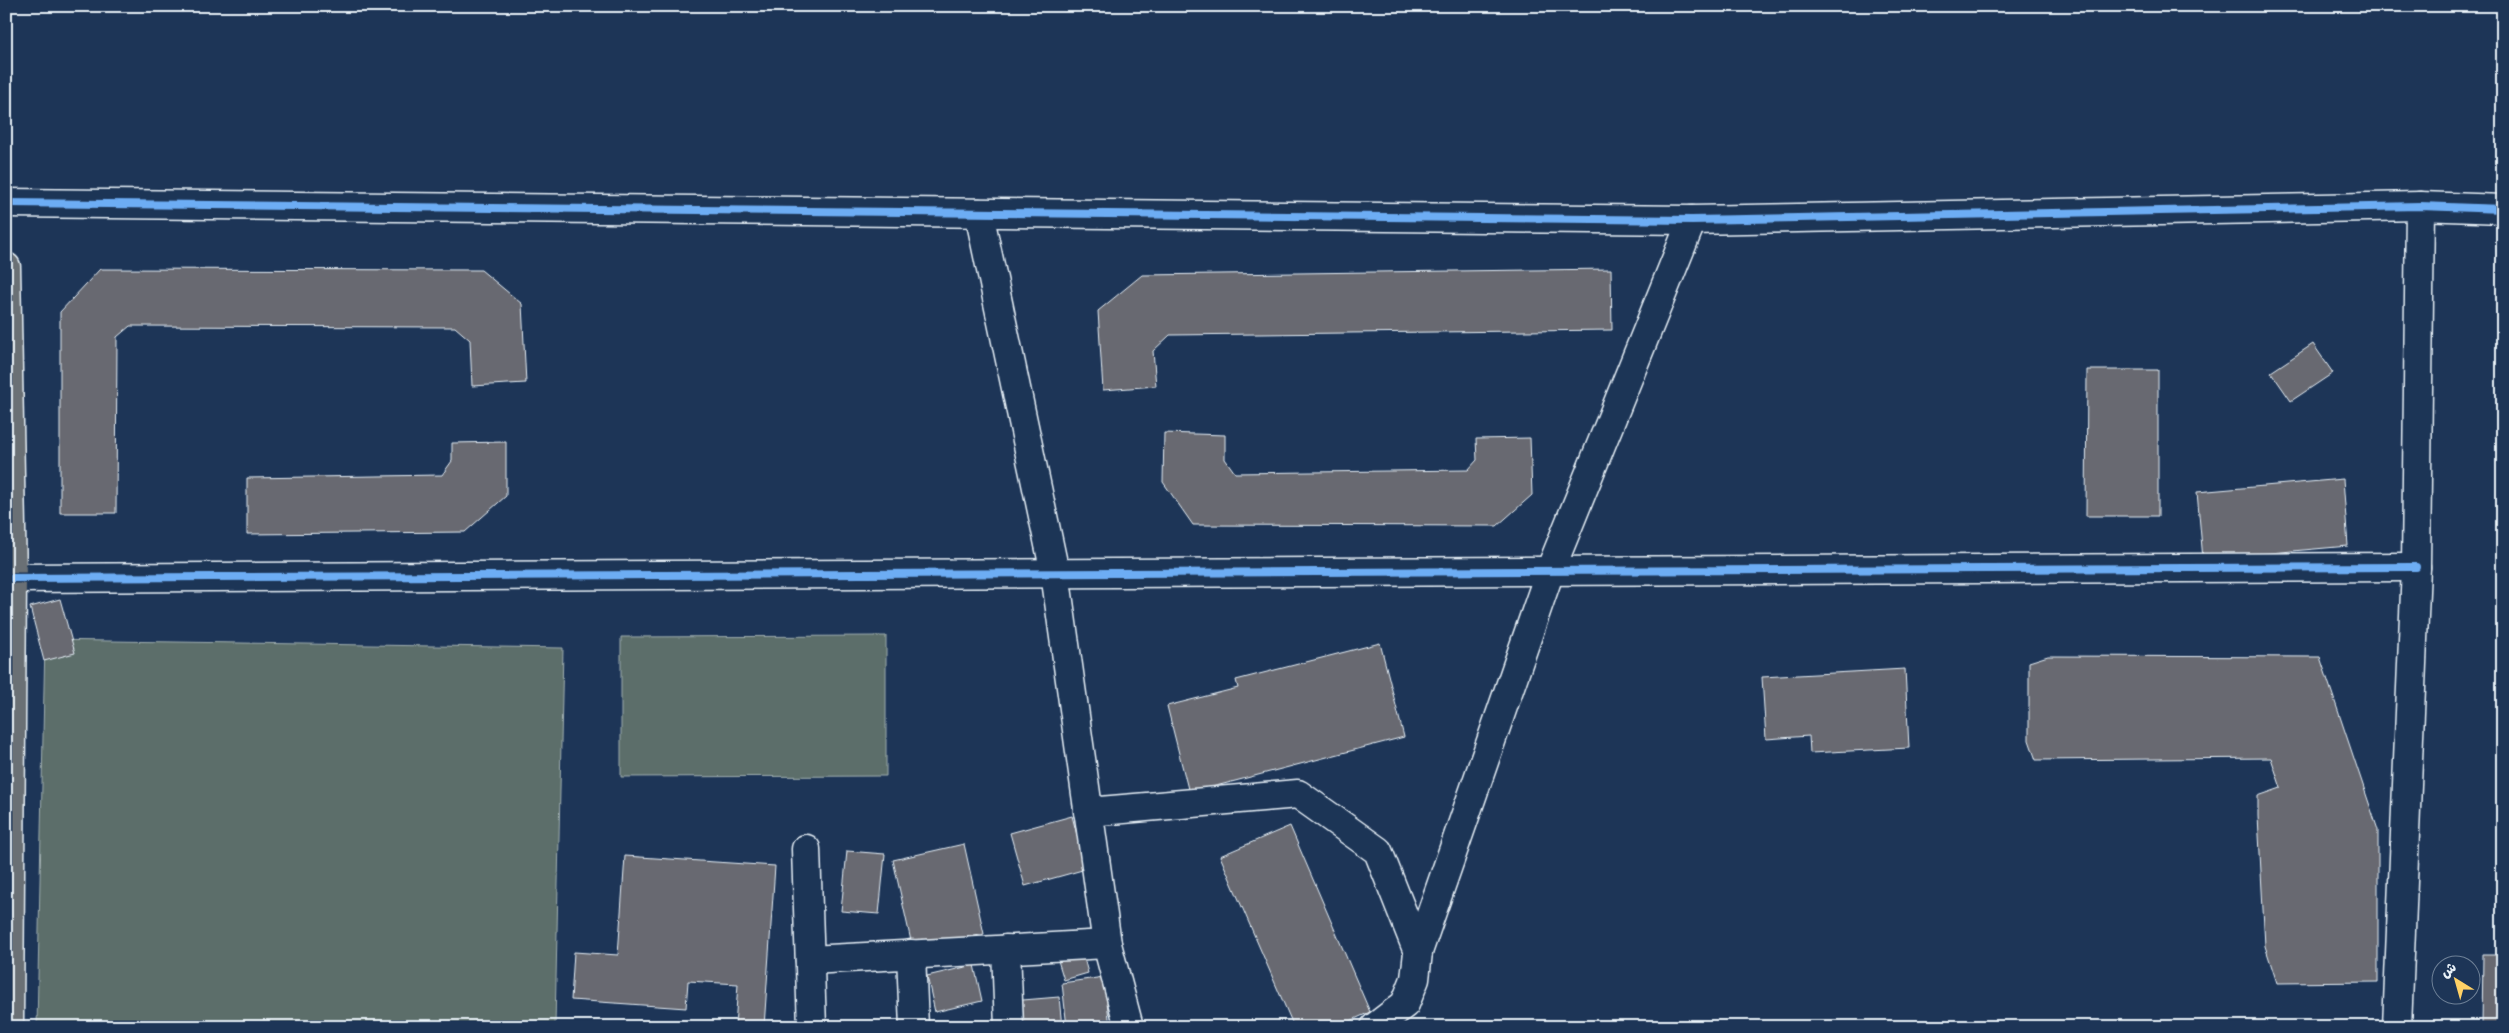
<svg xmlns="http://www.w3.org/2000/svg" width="2509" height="1033" font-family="Kalam,'Playpen Sans Arabic',sans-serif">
<rect width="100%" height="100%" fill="#1d3557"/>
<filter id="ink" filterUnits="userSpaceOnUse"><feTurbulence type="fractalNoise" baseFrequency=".02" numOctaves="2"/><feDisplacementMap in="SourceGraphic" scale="10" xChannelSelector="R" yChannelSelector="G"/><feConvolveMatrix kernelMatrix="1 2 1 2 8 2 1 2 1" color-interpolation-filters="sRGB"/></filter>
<g filter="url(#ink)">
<g fill="#5b6e6a" stroke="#a2b0b1">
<polygon points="886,636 886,776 621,777 621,637"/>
<polygon points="45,640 563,648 555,1027 37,1027"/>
</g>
<g fill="#676971" stroke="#e8f1f8">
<polygon points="100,269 481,270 522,304 526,383 472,386 470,340 455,327 130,326 117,337 116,513 60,513 60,312"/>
<polygon points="1611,269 1612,330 1170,335 1153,351 1156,386 1103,390 1098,311 1142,275"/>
<polygon points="2313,344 2333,373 2291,401 2271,372"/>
<polygon points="2087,370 2158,370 2158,516 2086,516"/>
<polygon points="1164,433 1225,435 1225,459 1235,473 1468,470 1477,460 1476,439 1530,438 1532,495 1497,526 1193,525 1163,482"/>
<polygon points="506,442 506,496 465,532 247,534 247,478 442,475 452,461 452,443"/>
<polygon points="2343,479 2348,546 2203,559 2197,492"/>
<polygon points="60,599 75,653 44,661 30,607"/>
<polygon points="1380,643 1404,737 1189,793 1167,706 1238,688 1236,680"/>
<polygon points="2048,656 2320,657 2378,830 2378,982 2277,983 2265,946 2258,816 2258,796 2281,788 2271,758 2036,760 2029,740 2029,662"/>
<polygon points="1905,669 1909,748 1810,753 1809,736 1766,739 1762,677"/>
<polygon points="1072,816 1086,869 1025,886 1010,833"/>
<polygon points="1290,826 1370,1012 1337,1027 1294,1027 1220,856"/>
<polygon points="964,844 984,934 913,950 893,860"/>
<polygon points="847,851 885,854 879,914 841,911"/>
<polygon points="625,856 775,866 764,1027 735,1026 738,984 688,981 686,1008 571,1000 574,952 618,955"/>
<polygon points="1081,947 1088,973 1064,980 1056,954"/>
<polygon points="2483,955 2503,955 2503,1027 2482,1027"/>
<polygon points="974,965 982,1001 935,1012 927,976"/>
<polygon points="1104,977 1110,1027 1067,1027 1062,983"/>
<polygon points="1059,997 1062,1027 1013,1027 1011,1001"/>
</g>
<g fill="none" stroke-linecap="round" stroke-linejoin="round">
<defs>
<g id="street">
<polyline points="979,213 1055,573 1107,944 1129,1027"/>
<polyline points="12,578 2416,567"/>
<polyline points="1088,812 1298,794 1378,851 1418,952 1415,979 1405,1004 1375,1027"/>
<polyline points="806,849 812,1027"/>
<polyline points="1006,949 1009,1027"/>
<polyline points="1418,952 1550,571 1692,220"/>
<polyline points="911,954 914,1027"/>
<polyline points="810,960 1107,944"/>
<polyline points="2397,1027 2416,567 2420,206"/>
</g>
<polyline id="secondary" points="6,203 1692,220 2420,206 2503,209"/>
<polyline id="primary" points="6,267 12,578 9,1027"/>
</defs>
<use href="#street" stroke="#e8f1f8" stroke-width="31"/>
<use href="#secondary" stroke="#e8f1f8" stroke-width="31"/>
<use href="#primary" stroke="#e8f1f8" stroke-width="31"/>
<use href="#street" stroke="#1d3557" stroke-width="28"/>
<use href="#secondary" stroke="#1d3557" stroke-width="28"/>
<use href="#primary" stroke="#6a7074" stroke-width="28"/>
<defs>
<g id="cycleway">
<polyline points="6,203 1692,220 2420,206 2503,209"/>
<polyline points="12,578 2416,567"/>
</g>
</defs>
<use href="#cycleway" stroke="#1d3557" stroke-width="11"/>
<use href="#cycleway" stroke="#6dadf4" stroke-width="8"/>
</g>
</g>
<rect width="2509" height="1033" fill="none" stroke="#1d3557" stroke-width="25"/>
<rect x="12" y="12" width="2484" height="1008" fill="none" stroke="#e8f1f8" stroke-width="2" filter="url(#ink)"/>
<g transform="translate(2456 980) rotate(323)"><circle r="24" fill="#1d3557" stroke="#6e8097"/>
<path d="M0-4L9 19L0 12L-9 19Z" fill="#ffd166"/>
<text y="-8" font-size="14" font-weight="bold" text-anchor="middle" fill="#e8f1f8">ش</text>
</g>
</svg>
